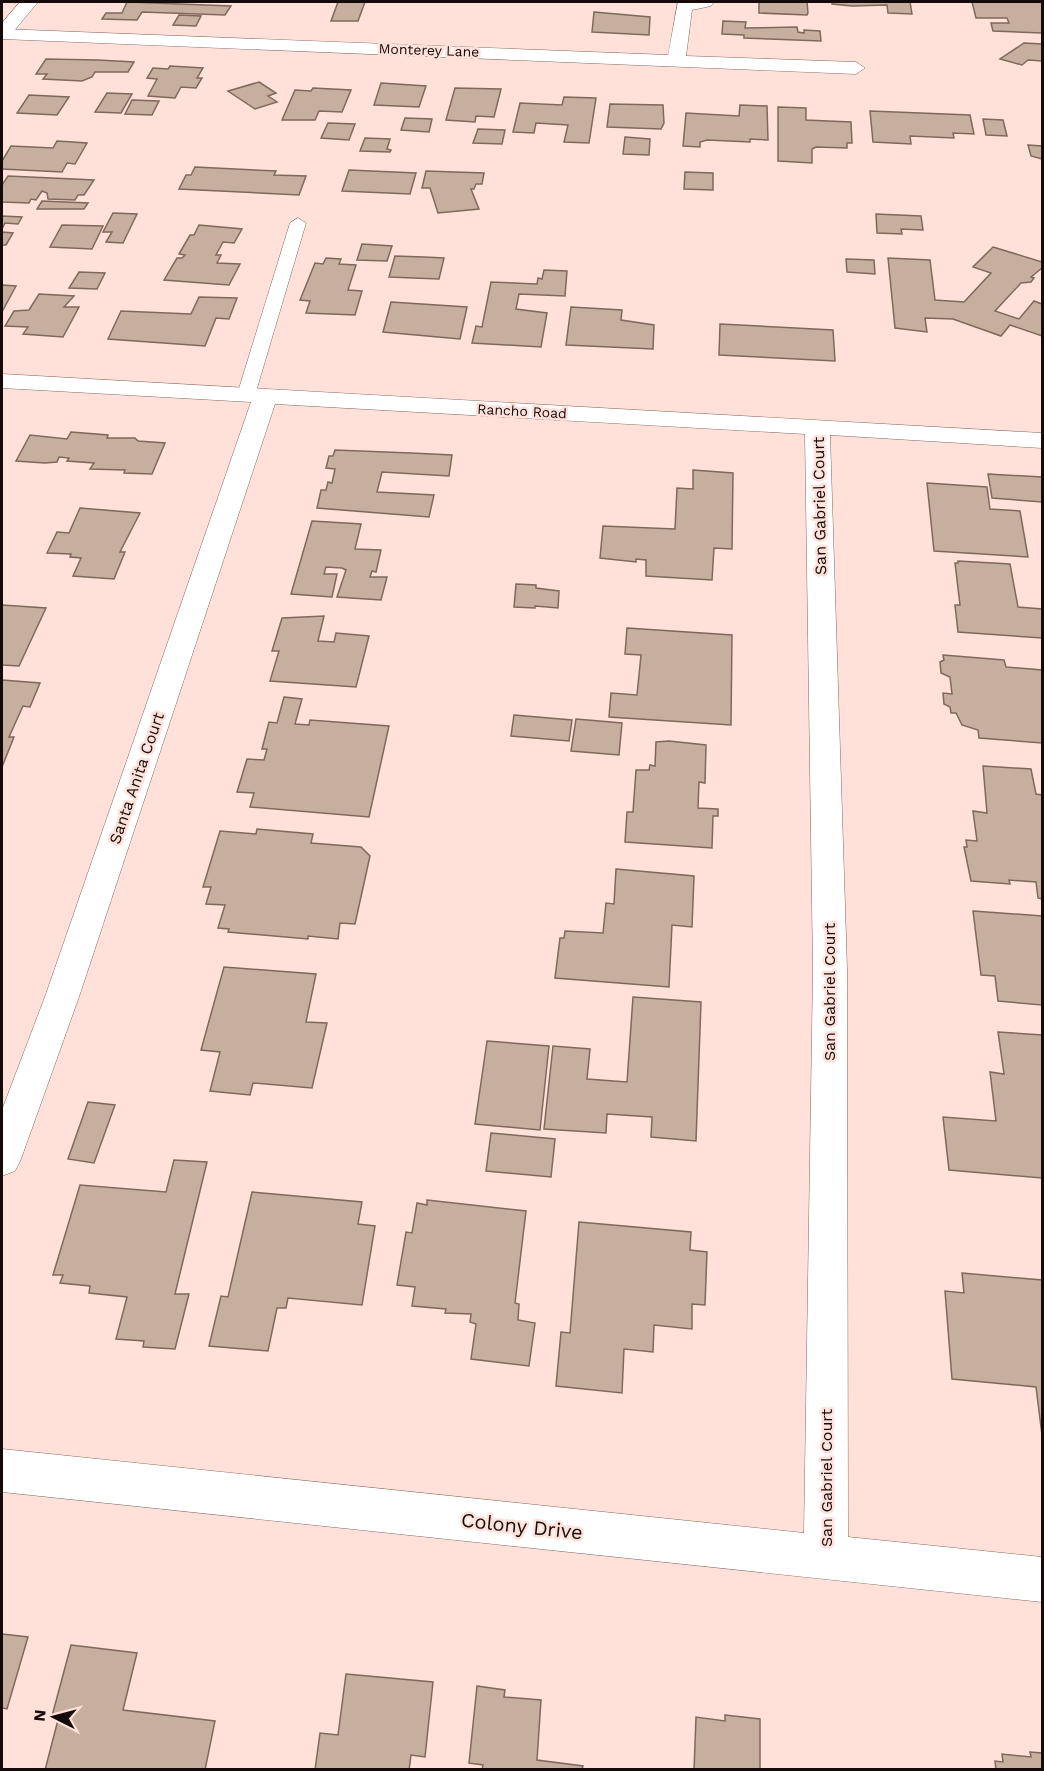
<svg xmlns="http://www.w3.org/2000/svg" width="1044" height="1771" font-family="'Work Sans',sans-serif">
<rect width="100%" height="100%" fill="#ffe1d9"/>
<g fill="#c7afa0" stroke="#7f695b" stroke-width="1.5">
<polygon points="127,2 231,6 225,15 142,12 137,20 102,19 106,13 122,13"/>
<polygon points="338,2 365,2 358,21 331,21"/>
<polygon points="759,2 807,2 808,13 807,15 759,13"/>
<polygon points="832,2 910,2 912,14 888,13 887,5 852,6 832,4"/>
<polygon points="972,2 1042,2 1042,33 993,31 991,23 1009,23 1007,18 976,18"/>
<polygon points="594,12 650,17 649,35 592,32"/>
<polygon points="179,15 201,16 196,26 173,25"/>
<polygon points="723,21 746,22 745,28 797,27 798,32 804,33 804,30 820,31 821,41 744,38 744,35 722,34"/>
<polygon points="1024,43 1042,44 1042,61 1028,60 1022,65 1000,59"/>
<polygon points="46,59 98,60 134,62 128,72 95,72 92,77 82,81 43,79 47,74 36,74"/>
<polygon points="170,66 203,68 197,78 202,78 196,88 181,87 175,98 148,96 157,79 147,78 153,68 168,69"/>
<polygon points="259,82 276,93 268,96 277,102 255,109 228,91"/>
<polygon points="381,83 426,86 419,107 374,105"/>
<polygon points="313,88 351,90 342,112 319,111 315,120 282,120 295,90 311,91"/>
<polygon points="455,88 501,89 494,117 476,116 475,122 446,120"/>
<polygon points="107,93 132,94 121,113 95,112"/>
<polygon points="29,95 69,97 57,115 17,113"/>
<polygon points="564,97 596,98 589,143 564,142 568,125 536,123 534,133 513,132 520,103 562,105"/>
<polygon points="132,100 159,101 152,115 125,114"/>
<polygon points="610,104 663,105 664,123 661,129 607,127"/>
<polygon points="740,105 767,106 768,140 750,139 750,142 707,140 700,142 700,147 683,146 686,113 739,116"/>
<polygon points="778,107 806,108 806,120 851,122 852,143 847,143 847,148 816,147 812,149 812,163 778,161"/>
<polygon points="870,111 970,115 974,134 953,133 954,138 910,136 911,144 873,142"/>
<polygon points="405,118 432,119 429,132 401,130"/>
<polygon points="983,119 1003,120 1007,136 986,135"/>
<polygon points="328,123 355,124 349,140 321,138"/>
<polygon points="478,129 505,130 502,144 473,143"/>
<polygon points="625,137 650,139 649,155 623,154"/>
<polygon points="365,138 390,139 387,149 391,150 390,152 360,151"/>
<polygon points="57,141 87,143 75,164 67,163 62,172 2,169 2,161 11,146 53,148"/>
<polygon points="1028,145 1042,146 1042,159 1031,156"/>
<polygon points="195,167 276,171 274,175 306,176 299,195 179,189 186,175 191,175"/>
<polygon points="349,170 416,173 410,194 342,191"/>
<polygon points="426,171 484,173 482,184 476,184 474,189 471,189 479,209 438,213 430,188 422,188"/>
<polygon points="685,172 713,173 713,190 684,189"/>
<polygon points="8,176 94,180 84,195 78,195 75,200 48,199 47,193 42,191 36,200 31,199 29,203 2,202 2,185"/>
<polygon points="42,201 88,203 84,209 37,209"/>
<polygon points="113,213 137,214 123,243 106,242 112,232 103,232"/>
<polygon points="876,214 921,216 923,230 901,229 902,234 877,233"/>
<polygon points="2,216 22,217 18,224 5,223 2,229"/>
<polygon points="62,225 103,226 92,249 50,247"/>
<polygon points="199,225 242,229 234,243 223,242 216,255 221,255 217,263 240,264 229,285 164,280 177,258 182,258 185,255 179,254 190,235 194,235"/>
<polygon points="2,232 13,233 6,245 2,245"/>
<polygon points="362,244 392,246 387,261 357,260"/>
<polygon points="993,247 1042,262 1042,268 1031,277 1034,278 1031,282 1021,283 995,311 1019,319 1034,301 1042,304 1042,336 1010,325 1001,336 953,319 925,318 927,332 895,328 888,258 930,260 935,300 964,302 991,273 973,267"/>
<polygon points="395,256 424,257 444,258 439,279 389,277"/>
<polygon points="326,258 341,259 339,264 356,265 348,290 362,291 355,315 306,313 310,301 300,300 315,263 323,264"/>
<polygon points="846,259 874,260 875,274 847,272"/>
<polygon points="544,270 567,271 565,296 519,294 516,309 547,313 541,347 472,343 476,326 482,327 491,282 537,284 538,278 542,279"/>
<polygon points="79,272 105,273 97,289 69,288"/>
<polygon points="2,285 16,286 2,312"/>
<polygon points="39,294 74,296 64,307 79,307 63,337 23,334 28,327 5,326 14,311 29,310"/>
<polygon points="199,297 237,298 229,319 216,318 205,346 108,339 121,311 191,314"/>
<polygon points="391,302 467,307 460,339 383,332"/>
<polygon points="571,307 622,310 621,320 654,325 653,349 566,345"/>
<polygon points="720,324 833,330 835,361 719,355"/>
<polygon points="71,432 108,435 107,438 135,438 138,441 165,443 152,474 124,473 125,470 90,469 94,463 67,461 69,458 59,457 57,462 45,463 16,461 30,435 67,439"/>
<polygon points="335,450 411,453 452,455 449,476 382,472 377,492 434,495 429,517 317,508 321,490 326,490 328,482 332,483 335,469 326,468 329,456 333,456"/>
<polygon points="693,470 733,473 732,549 714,548 712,580 646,576 646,560 636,559 636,562 600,558 603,526 675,529 677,488 693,489"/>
<polygon points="988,474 1042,477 1042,502 992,498"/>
<polygon points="927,483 987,487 990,509 1020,511 1028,557 934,551"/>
<polygon points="80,508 140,513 120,552 125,552 114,579 73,576 81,558 70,557 71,554 47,553 57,532 69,533"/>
<polygon points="312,521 361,524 355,549 381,550 376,572 372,571 370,577 387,577 381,600 337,597 346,570 342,568 326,567 324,574 337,574 332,597 291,594"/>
<polygon points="958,561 1010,564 1018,607 1042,609 1042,638 958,632 955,605 960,605 955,563 958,563"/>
<polygon points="516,584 536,585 536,588 559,591 558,608 535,606 535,608 514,607"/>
<polygon points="2,605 46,608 19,666 2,665"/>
<polygon points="324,616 318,641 334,642 336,633 369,636 356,687 270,681 279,651 272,651 282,618"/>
<polygon points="627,628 732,635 731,725 609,717 611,693 637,695 641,655 625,654"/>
<polygon points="943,655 1004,660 1006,667 1042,670 1042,743 979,738 978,730 962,725 956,713 951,713 950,707 944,704 943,693 952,694 950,677 941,673 940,662 944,660"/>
<polygon points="2,680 40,683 30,707 23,706 9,737 14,737 2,767"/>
<polygon points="284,697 302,699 295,724 309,725 310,720 389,726 369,817 250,807 254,793 237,792 247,759 264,760 267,749 262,749 269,722 277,723"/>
<polygon points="514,715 572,720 569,741 511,736"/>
<polygon points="576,719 622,723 619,755 571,751"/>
<polygon points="669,741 706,745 705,783 699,782 698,808 718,809 718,816 713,816 712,848 625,842 627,812 633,812 636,770 649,770 650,765 655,766 656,742"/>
<polygon points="983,766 1031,769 1036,794 1042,795 1042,899 1038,898 1036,882 1009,880 1010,884 971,881 964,847 967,847 966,840 977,841 973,811 987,813"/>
<polygon points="257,829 313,834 311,843 361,847 370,856 355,924 340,923 338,939 308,936 308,939 228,932 229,929 218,928 225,905 206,904 211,887 203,887 220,831 256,834"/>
<polygon points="616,869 694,876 692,927 672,925 669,987 555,978 560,938 564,938 565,931 603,933 606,903 614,904"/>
<polygon points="973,911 1042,916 1042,1005 998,1001 995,976 981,975"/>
<polygon points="224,967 316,974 306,1022 327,1023 312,1088 253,1083 250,1095 210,1091 220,1052 201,1050"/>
<polygon points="633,997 701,1002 696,1141 651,1137 652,1117 607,1114 606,1133 544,1129 553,1046 590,1049 587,1079 627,1082"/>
<polygon points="998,1032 1042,1035 1042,1178 949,1170 943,1117 996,1121 990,1072 1004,1074"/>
<polygon points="487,1041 549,1046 540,1130 475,1124"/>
<polygon points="88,1102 115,1105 94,1163 68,1159"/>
<polygon points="491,1133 555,1139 551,1177 486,1171"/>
<polygon points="174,1160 207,1162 175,1294 189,1294 175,1349 143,1347 144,1341 116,1339 127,1297 89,1293 90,1286 60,1283 63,1275 53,1275 80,1185 166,1192"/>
<polygon points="252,1192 362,1202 358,1224 375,1226 362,1305 288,1298 286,1308 277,1308 268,1351 209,1346 221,1296 228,1297"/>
<polygon points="427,1200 526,1211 515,1303 519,1304 518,1320 535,1323 529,1366 471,1359 476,1324 470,1322 471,1314 445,1313 446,1309 412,1306 415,1287 397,1285 406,1232 412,1233 417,1203 427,1205"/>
<polygon points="579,1222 691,1232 690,1250 707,1252 705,1305 692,1304 692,1329 654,1325 653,1352 624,1349 622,1393 556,1386 561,1332 570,1333"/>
<polygon points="962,1273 1042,1280 1042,1435 1036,1387 952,1379 945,1291 964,1293"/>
<polygon points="2,1634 28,1637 7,1709 2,1708"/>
<polygon points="71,1645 137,1653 123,1710 215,1721 205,1770 45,1770 59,1716 52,1716"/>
<polygon points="346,1674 433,1682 425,1757 411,1755 409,1770 315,1770 320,1733 338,1735"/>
<polygon points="477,1686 505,1690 504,1697 541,1700 537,1760 583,1766 582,1770 482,1770 483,1765 469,1763"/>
<polygon points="725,1715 760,1719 760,1770 694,1770 696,1717 725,1721"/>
<polygon points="1030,1752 1042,1753 1042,1770 996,1770 995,1761 1003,1762 1002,1754 1031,1757"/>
</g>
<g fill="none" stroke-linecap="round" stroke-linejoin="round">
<defs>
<polygon id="service" points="298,218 306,223 255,395 246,401 239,399 237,395 290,223"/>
<g id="minor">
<polygon points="678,2 714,2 711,6 692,10 686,56 856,62 865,68 856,74 2,39 2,29 668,55"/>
<polygon points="2,374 1042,433 1042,448 830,435 847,969 848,1537 1042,1557 1042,1602 2,1492 2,1449 804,1533 813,969 805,434 275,404 80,994 21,1159 15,1171 2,1176 2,1110 46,994 251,402 2,388"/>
</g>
<polygon id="tertiary" points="20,2 38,2 8,38 2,39 2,23"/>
</defs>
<use href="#service" stroke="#826861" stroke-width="1"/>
<use href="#minor" stroke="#826861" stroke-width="1"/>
<use href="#tertiary" stroke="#826861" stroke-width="1"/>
<use href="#service" fill="#fff" fill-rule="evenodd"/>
<use href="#minor" fill="#fff" fill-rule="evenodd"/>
<use href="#tertiary" fill="#fff" fill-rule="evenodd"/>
</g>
<g text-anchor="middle" stroke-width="5" stroke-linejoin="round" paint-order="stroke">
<g font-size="14" fill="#140b08" stroke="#ffe1d9">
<text transform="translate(429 50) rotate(2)" y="5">Monterey Lane</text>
<text transform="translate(522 411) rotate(3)" y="5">Rancho Road</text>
</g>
<g font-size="16" fill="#140b08" stroke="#ffe1d9">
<text transform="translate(819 506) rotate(-91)" y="6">San Gabriel Court</text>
<text transform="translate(136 778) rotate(-71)" y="6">Santa Anita Court</text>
<text transform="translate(829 992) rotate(-90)" y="6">San Gabriel Court</text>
<text transform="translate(826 1478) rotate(-90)" y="6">San Gabriel Court</text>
</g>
<g font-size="20" fill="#140b08" stroke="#ffe1d9">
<text transform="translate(522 1526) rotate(6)" y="7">Colony Drive</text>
</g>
</g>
<rect width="1044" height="1771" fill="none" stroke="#140b08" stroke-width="6"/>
<g transform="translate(54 1717) rotate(276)" stroke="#ffe1d9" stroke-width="4.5" paint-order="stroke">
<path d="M0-4.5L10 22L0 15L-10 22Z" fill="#140b08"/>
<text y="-9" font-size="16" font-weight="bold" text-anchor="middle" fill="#140b08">N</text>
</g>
</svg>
